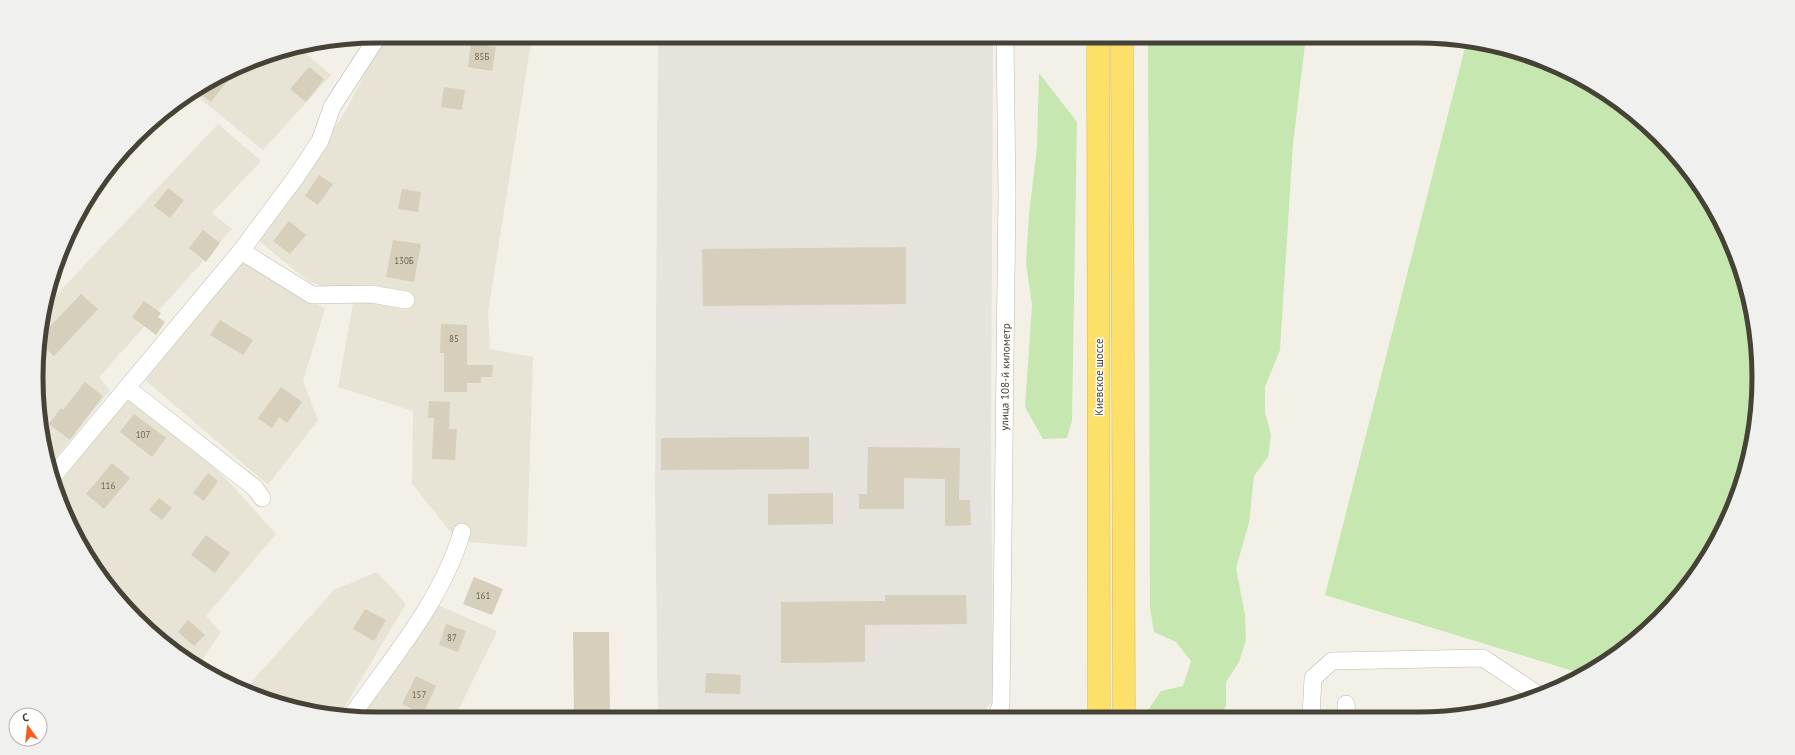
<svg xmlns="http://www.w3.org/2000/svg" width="1795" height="755" font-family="'PT Sans',sans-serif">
<rect width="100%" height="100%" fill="#f3f1e7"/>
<g fill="#e7e4d5">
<polygon points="384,36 532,36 488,312 490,349 533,357 527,547 458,541 412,484 413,411 338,387 354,298 308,281 259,241 345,112"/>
<polygon points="301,49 331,75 263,150 192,92 207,82 268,54"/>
<polygon points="218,124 261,161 212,213 232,229 99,377 110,390 50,465 43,444 39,333 45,307"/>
<polygon points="246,263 325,309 303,381 318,420 268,485 145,380 231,265"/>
<polygon points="131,390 228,481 276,534 206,616 221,632 199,664 169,648 121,602 82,548 58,486"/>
<polygon points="377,572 406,604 341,713 268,701 245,689 334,590"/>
<polygon points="431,602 497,631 454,719 378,719 363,717"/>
</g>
<polygon fill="#e6e2dc" points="658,36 993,36 991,437 993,701 978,717 658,718 655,489"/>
<g fill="#c6e7b0">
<polygon points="1148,36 1306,36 1293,144 1280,350 1265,387 1265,412 1271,435 1268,457 1254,476 1249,523 1236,568 1245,615 1246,640 1239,662 1226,682 1226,705 1221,717 1158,717 1148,710 1161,691 1183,686 1191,661 1176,642 1154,632 1150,608"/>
<polygon points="1466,44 1527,54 1588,82 1642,121 1688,169 1724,226 1747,289 1758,355 1756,422 1741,487 1702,567 1642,634 1583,674 1325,595"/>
<polygon points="1039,73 1077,122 1072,421 1067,438 1043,439 1025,407 1032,305 1026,263 1029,215 1037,147"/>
</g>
<g fill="#d5cfbc">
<polygon points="471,43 496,47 492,71 468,67"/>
<polygon points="239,67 211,102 196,90 207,82"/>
<polygon points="309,67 324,79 306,102 290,89"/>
<polygon points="444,87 465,90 462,110 441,107"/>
<polygon points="319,175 333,184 318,205 305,196"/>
<polygon points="168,188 184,200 170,218 154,206"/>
<polygon points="402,189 421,192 418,212 398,209"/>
<polygon points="289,221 306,235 290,254 273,241"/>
<polygon points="203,230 220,243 206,262 189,248"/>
<polygon points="393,240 421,244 414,282 386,277"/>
<polygon points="906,247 906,304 703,306 702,249"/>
<polygon points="81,294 98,309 54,356 39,342 39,338"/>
<polygon points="144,301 161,313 158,317 165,322 156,335 132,317"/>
<polygon points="220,320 253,340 243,355 210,335"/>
<polygon points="441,324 467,325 467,365 493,365 492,377 481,377 481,383 467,383 467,392 444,392 444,353 440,353"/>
<polygon points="85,382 103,396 70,440 49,424 61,408 63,410"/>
<polygon points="281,387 302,402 287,423 279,417 272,428 258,418"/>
<polygon points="429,401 450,402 449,429 457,429 455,460 432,459 434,418 428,418"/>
<polygon points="134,414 166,438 152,457 120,432"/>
<polygon points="809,437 809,469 661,470 661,438"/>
<polygon points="868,447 960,448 959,500 970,500 971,525 945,526 945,479 904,478 904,509 859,509 859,494 867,494"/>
<polygon points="112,463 130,478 104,509 86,494"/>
<polygon points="208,473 218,481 204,501 193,493"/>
<polygon points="833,493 833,524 768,525 768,494"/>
<polygon points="159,498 172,508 162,520 149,510"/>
<polygon points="206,535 230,553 215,573 191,555"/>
<polygon points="474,577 503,589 492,615 463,604"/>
<polygon points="885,595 966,595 967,624 865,625 865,662 781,663 781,602 885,601"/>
<polygon points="365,609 386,620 374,641 353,629"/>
<polygon points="188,620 205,635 194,646 178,632"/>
<polygon points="446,624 466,631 458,652 439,645"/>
<polygon points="573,632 609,632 610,716 574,717"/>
<polygon points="706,673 741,675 740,694 705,693"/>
<polygon points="416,676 436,686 423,714 402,704"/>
</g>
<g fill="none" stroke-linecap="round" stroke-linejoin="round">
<defs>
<g id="minor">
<polyline points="241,251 312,295 371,294 406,300"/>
<polyline points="127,388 255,488 262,498"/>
<polyline points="54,475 241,251 296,177 320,141 332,107 378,36"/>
<polyline points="1346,704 1347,716"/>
<path d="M 352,715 C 393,657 442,600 462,532"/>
<polyline points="1311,716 1313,678 1332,661 1483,658 1537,694"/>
<polyline points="996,717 1001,705 1007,194 1005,36"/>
</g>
<g id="highway">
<polyline points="1098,36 1099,717"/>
<polyline points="1122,36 1124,717"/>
</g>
</defs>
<use href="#minor" stroke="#bfbaa9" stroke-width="18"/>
<use href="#highway" stroke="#dcb738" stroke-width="23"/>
<use href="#minor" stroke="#fff" stroke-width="17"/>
<use href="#highway" stroke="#fce069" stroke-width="22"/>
</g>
<g text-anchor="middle" stroke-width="3" stroke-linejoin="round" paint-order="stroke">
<g font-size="9" fill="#6a6558">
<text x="482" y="60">85Б</text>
<text x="404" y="264">130Б</text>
<text x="454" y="342">85</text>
<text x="143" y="438">107</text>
<text x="108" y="489">116</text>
<text x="483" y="599">161</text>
<text x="452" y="641">87</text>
<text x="419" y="698">157</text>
</g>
<g font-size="11" fill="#464236" stroke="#fff">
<text transform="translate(1005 377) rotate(-89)" y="4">улица 108-й километр</text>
<text transform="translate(1099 377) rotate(-90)" y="4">Киевское шоссе</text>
</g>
</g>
<path d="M0 0H1795V755H0ZM377 43H1418A334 334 0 0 1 1752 377V378A334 334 0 0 1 1418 712H377A334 334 0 0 1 43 378V377A334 334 0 0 1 377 43Z" fill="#f0f0ef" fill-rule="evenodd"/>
<path fill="none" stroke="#464236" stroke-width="5" d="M377 43H1418A334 334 0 0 1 1752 377V378A334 334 0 0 1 1418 712H377A334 334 0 0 1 43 378V377A334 334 0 0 1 377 43Z"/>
<g transform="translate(28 727) rotate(345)"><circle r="19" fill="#ffffff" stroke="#b5b3af"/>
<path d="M0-3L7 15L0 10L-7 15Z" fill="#f75a1a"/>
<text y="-6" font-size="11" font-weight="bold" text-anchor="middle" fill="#464236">С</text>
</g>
</svg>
